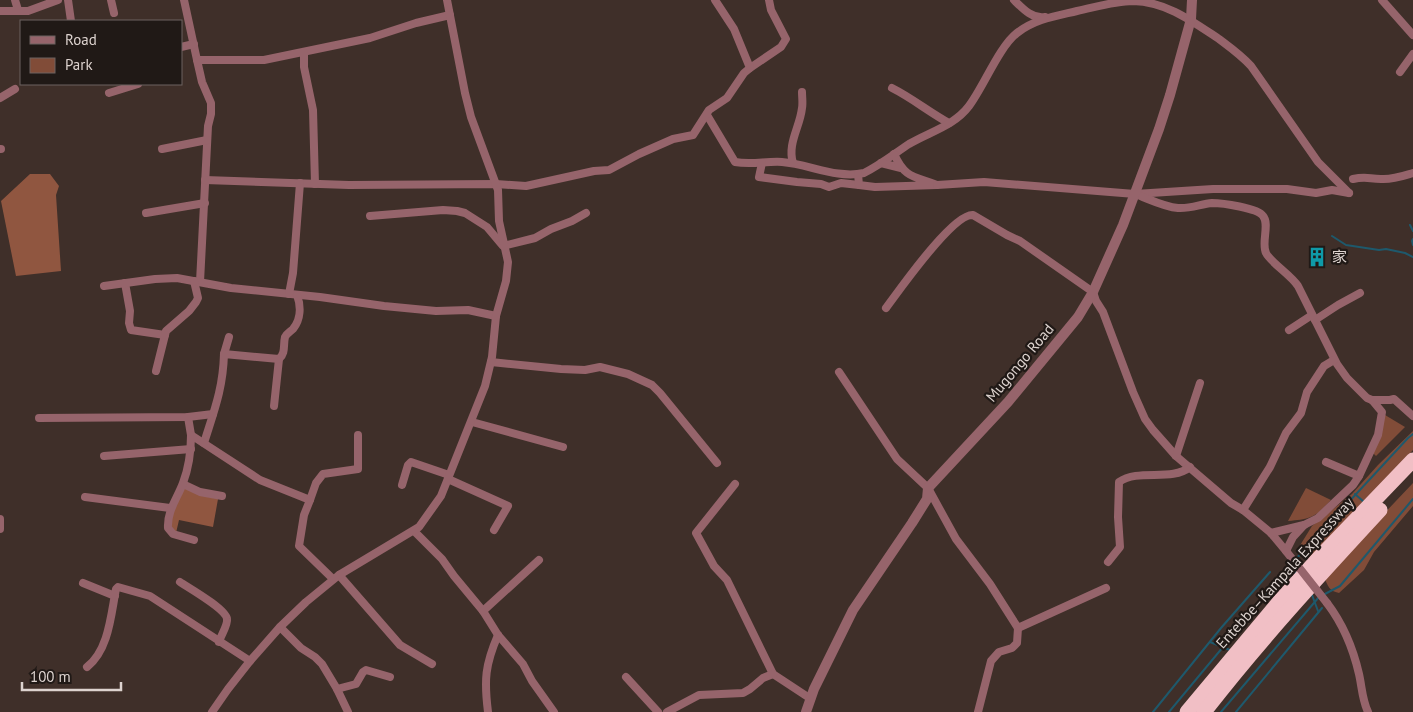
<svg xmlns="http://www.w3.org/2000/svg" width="1413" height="712" font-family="'PT Sans','Noto Sans SC',sans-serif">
<rect width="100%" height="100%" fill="#3f2f29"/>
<g fill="#814c38">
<polygon points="1385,415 1405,427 1376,456 1373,453"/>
<polygon points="1413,431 1413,450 1312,559 1303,556 1299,547 1312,526 1352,494 1378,465"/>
<path d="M 1413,483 L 1413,506 L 1374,552 L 1364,570 L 1339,593 C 1329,591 1328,586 1324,577 Z"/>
<path d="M 1306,488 L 1331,500 C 1315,517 1312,519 1288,521 Z"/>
</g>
<g fill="#905640">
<polygon points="30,174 50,174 59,186 56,195 61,271 16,276 1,201"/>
<polygon points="184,486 218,499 213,527 179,520 176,533 170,528 172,509"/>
</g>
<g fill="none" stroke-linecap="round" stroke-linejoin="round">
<g stroke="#1e596c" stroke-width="2">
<polyline points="1410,225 1413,231"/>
<polyline points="1332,236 1346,245 1379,250 1386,249 1405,253 1413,257"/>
<polyline points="1413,239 1412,241 1413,245"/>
<polyline points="1355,494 1364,502"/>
<polyline points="1295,560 1408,438 1413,434"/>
<polyline points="1287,569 1296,573"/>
<polyline points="1312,595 1318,611"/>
<polyline points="1323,595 1340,586 1413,499"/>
<polyline points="1210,642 1230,650"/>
<polyline points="1153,712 1221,628 1270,572"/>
<polyline points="1169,712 1292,564"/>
<polyline points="1221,712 1319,597"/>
<polyline points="1236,712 1322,608"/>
</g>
<g stroke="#96646b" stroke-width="8">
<polyline points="15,0 18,10"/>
<polyline points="68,0 71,21"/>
<polyline points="111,0 114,13"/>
<polyline points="184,0 197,60 264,60 370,38 416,23 450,15"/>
<path d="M 1014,0 C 1023,9 1032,19 1045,17"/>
<polyline points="1382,0 1413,35"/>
<polyline points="0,11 28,11 58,0"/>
<polyline points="181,47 194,44"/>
<polyline points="304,53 304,67 313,110 315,184"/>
<polyline points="197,60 202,82 211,103 211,114 208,126 200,282"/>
<polyline points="750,68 781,47 786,39 771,10 769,0"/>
<polyline points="1400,72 1413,54"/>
<path d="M 892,88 C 912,98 929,112 949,123"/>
<polyline points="109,93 138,84"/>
<polyline points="0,98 15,89"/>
<path d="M 707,115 L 735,162 C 751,165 766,161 782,162 C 809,164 836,179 864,173 C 880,165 894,154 909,144 C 929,132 954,126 969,106 C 984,86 999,47 1017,33 C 1035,19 1056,16 1077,11 C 1096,7 1115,1 1133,1 C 1167,2 1192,21 1219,39 C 1231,48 1241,55 1251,66 L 1318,162 L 1349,193"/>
<polyline points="0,149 1,149"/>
<polyline points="162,149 207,140"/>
<polyline points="762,163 759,177 797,182 821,184 829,187 841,183 859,185"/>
<path d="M 793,163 C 787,144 800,127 802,108 C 803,103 802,97 802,92"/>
<polyline points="881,163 901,168"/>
<path d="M 858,174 L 859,185 L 875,187 L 937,185 C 913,176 905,178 894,154"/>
<path d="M 1353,179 C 1367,176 1369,179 1381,179 C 1392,180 1403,176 1413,173"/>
<polyline points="205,180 349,185 496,184 526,186 594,171 609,170 639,154 673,139 693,135 709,110 727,98 744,73 750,68 734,29 715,0"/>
<polyline points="937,185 984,182 1135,194 1213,189 1287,189 1316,193 1332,190 1349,193"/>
<polyline points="146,213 205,203"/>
<polyline points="370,216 443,210 457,211 465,213 487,227 503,246 535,238 551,229 572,221 586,213"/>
<polyline points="125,283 130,311 129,323 131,330 165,335"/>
<polyline points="104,286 155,279 177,278 231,288 320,297 384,306 436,311 468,310 496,316"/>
<polyline points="289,294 293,273 300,183"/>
<path d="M 886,308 C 898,292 953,213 973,215 L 1007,235 L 1020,241 L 1093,292 L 1096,301 L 1103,312 L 1133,392 L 1145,419 L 1153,430 L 1176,456 L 1231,503 L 1243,510 L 1271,533 L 1286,551 L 1293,537 L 1304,525 L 1318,518 L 1353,485 L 1359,476 L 1378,435 L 1382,412 L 1372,400 L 1367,398 L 1347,378 L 1337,364 L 1298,286 C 1291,275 1270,262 1266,253 C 1261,243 1270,224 1263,216 C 1258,208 1222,203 1212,203 C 1201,204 1190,209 1178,208 C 1164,207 1149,199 1135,194"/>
<polyline points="1315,320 1338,305 1360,293"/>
<polyline points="1289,330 1312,315"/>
<polyline points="224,354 229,337"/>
<polyline points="491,362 561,369 585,370 600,367 628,374 652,385 660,393 717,463"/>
<polyline points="156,371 166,331 189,311 196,302 198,298 194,281"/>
<polyline points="839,372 897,459 928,488 956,539 990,584 1018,628 1106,588"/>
<polyline points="1372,400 1390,400 1394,399 1413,416"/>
<polyline points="274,406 279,359"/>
<polyline points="188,417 191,435"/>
<polyline points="39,418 188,417 213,414"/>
<polyline points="472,422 563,447"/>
<path d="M 204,443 C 214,411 223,389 224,354 L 279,359 C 286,353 283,345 285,337 C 287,333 290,332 293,329 C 301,319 301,306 297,295"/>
<polyline points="104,456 191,449"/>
<polyline points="1176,456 1200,383"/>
<polyline points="1326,462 1359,476"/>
<polyline points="448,479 508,506 494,530"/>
<polyline points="183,484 200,492 222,496"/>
<polyline points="735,484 696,533 714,566 727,580 773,674 811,699"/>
<polyline points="402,485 408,465 411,462 449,475"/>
<polyline points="85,497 170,508"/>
<polyline points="310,500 316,483 323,474 358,469 358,435"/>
<polyline points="1243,510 1270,467 1286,433 1301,413 1307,392 1324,366 1334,360"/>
<polyline points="0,519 0,529"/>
<polyline points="414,531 442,559 454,576 483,611 498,635 523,664 532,681 554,712"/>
<polyline points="1271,533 1304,525"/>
<path d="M 194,540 L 173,534 L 168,528 C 167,511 177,499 183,483 C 189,467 191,452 191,435 L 260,480 L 310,500 L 304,515 L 299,546 L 333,579"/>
<path d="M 1108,562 L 1120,547 L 1118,517 L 1119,482 C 1139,468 1171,482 1190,467"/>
<polyline points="339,575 400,645 432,664"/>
<path d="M 180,582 C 189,588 226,609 227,619 C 228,625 221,635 219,642"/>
<polyline points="83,583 115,596"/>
<path d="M 1327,603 C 1343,624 1353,648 1359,674 C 1362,687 1362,699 1368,712"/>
<polyline points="483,611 539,560"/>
<polyline points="280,627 301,648 315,657 322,664 337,689 348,712"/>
<path d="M 87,667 C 109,650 111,614 116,589 L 118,587 L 150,596 L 250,661"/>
<polyline points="626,677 658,712"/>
<polyline points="337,689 356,684 363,672 366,670 390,677"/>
<polyline points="212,712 228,689 250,661 280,627 306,602 339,575 419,527 441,496 485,386 492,357 496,316 506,281 508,262 499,221 498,190 471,117 465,93 447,0"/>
<path d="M 488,712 C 484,680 485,665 498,635"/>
<polyline points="667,712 699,695 743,693 750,689 763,678 773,674"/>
<polyline points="978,712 991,661 999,652 1012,648 1017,643 1018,628"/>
</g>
<polyline stroke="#96646b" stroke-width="10" points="806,712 814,689 853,610 912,523 927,499 928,488 1008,402 1078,317 1093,292 1123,225 1159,129 1170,95 1191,19 1192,0"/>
<g stroke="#f1bfc5" stroke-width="15">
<polyline points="1187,712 1279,602 1316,561 1413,460"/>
<path d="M 1204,712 C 1259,641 1319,576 1380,510"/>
</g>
<polyline stroke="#96646b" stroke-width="8" points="1286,551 1327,603"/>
</g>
<defs>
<symbol id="building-bare" viewBox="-9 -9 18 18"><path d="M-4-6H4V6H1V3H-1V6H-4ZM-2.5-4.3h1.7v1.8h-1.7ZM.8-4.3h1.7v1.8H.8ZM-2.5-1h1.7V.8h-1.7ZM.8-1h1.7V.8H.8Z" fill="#0f9aa8" stroke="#201916" stroke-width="2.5" paint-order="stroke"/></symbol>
</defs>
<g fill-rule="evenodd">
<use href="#building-bare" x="1303" y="243" width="28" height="28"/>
</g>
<g text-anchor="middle" stroke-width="4.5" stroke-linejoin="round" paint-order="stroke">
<g font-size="15" fill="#ddd3cf" stroke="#201916" text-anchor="start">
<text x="1332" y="262">家</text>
</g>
<g font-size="15" fill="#ddd3cf" stroke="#201916">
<text transform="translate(1020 363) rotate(-50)" y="5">Mugongo Road</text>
<text transform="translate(1285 573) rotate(-48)" y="5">Entebbe–Kampala Expressway</text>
</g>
</g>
<rect x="20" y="20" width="162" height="65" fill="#201916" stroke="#6c6360"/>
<rect x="30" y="36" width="25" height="8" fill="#96646b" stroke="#6c6360"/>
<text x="65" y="45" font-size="15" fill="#ddd3cf">Road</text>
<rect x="30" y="58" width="25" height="15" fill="#814c38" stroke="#6c6360"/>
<text x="65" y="70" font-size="15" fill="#ddd3cf">Park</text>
<path d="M22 682v8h99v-8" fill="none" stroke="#ddd3cf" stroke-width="2.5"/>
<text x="30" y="682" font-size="15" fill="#ddd3cf" stroke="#201916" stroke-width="4" paint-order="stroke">100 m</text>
</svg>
